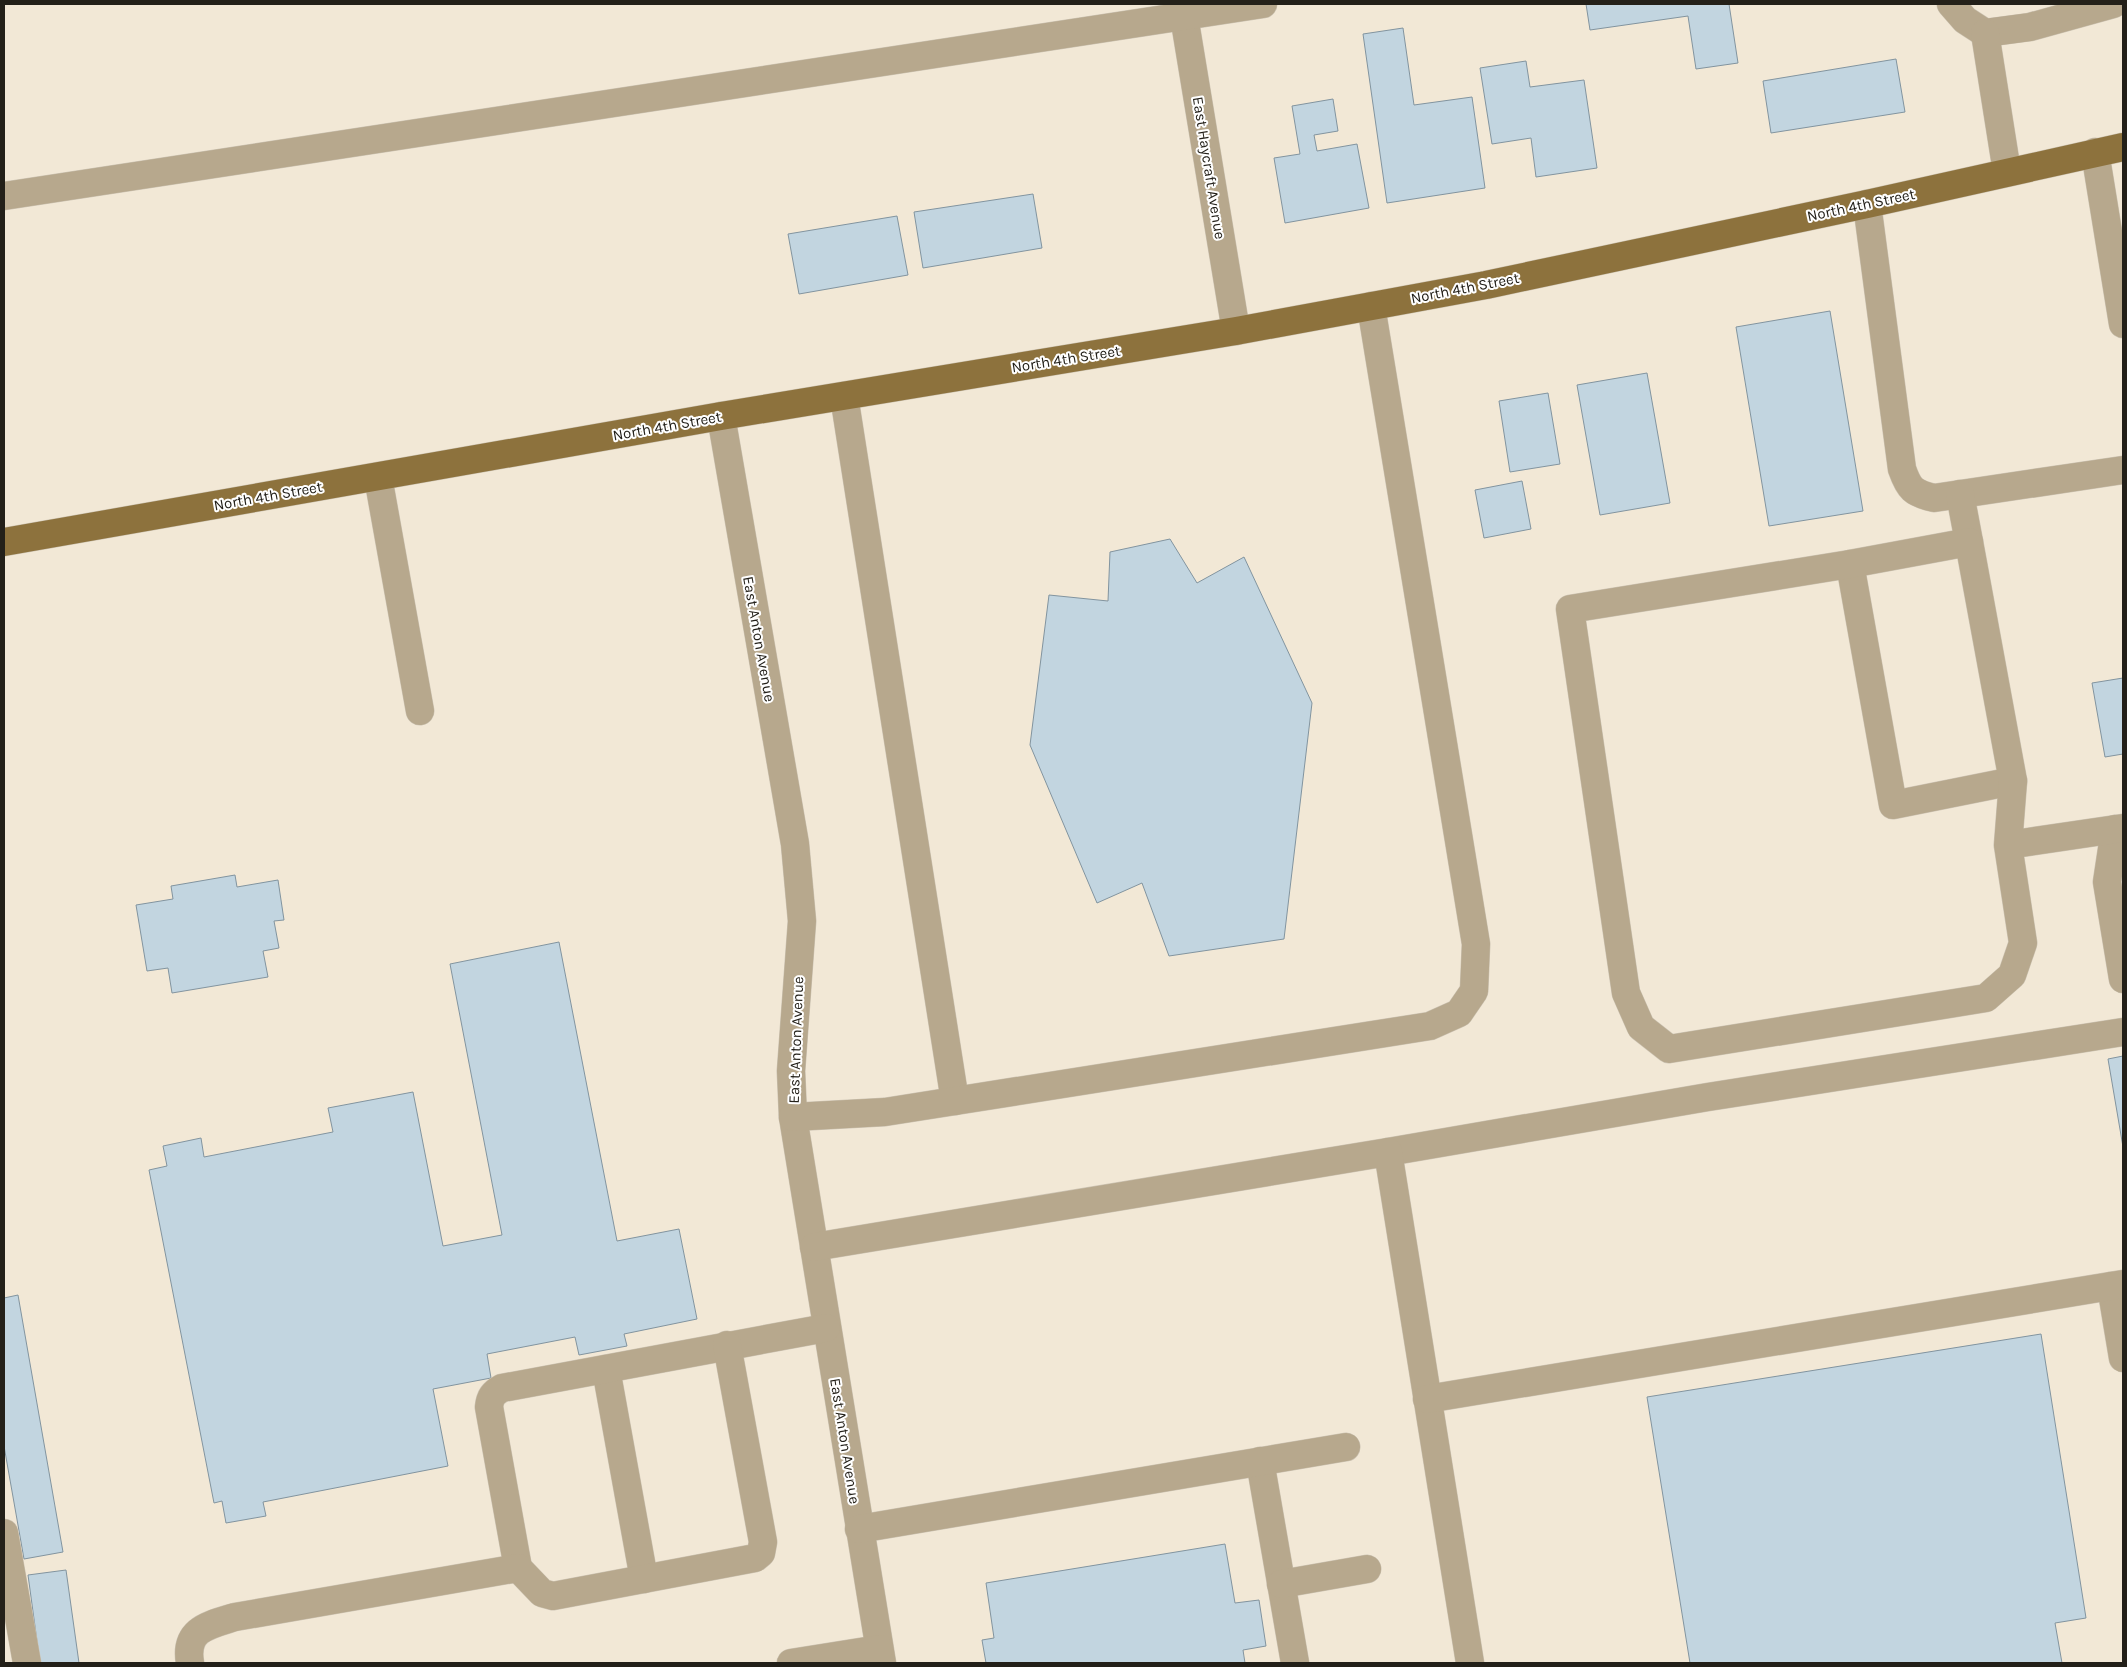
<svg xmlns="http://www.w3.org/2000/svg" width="2127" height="1667" font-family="Karla,sans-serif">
<rect width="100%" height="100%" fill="#f2e8d6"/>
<g fill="#c2d5e0" stroke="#82949f">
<polygon points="1586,4 1729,4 1738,63 1696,69 1688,16 1590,30"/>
<polygon points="1403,28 1414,105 1472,97 1485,188 1387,203 1363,34"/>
<polygon points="1896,59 1905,112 1771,133 1763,81"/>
<polygon points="1526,61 1530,87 1584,80 1597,168 1536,177 1531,138 1492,144 1480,68"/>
<polygon points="1333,99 1338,131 1314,135 1317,151 1357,144 1369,208 1285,223 1274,158 1300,154 1292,106"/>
<polygon points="1033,194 1042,248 923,268 914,212"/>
<polygon points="897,216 908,275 799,294 788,234"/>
<polygon points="1830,311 1863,511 1769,526 1736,327"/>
<polygon points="1647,373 1670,503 1600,515 1577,385"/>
<polygon points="1548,393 1560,464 1510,472 1499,401"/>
<polygon points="1522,481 1531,529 1484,538 1475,490"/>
<polygon points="1170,539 1197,583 1244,557 1312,703 1284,939 1169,956 1142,883 1097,903 1030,745 1049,595 1108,601 1110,552"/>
<polygon points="2123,678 2123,754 2105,757 2092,683"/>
<polygon points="235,875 237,887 278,880 284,920 274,921 279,948 263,951 268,977 172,993 168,968 147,971 136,905 173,899 171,886"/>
<polygon points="559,942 617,1241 679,1229 697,1319 624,1334 627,1346 579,1355 575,1337 487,1354 491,1378 433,1389 448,1466 263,1502 266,1516 226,1523 222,1501 214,1503 149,1170 167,1166 163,1146 201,1138 204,1157 333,1132 328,1108 413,1092 443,1246 502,1235 450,964"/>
<polygon points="2123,1056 2123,1147 2108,1059"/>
<polygon points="18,1295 63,1552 24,1559 4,1446 4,1298"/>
<polygon points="2041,1334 2086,1618 2055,1623 2062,1663 1690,1663 1647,1397"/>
<polygon points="1225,1544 1235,1603 1259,1600 1266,1646 1243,1650 1245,1663 986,1663 982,1640 994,1638 986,1583"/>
<polygon points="66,1570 79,1663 40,1663 28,1575"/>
</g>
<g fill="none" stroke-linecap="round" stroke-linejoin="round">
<defs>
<g id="minor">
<polyline points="1182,4 1236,331"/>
<polyline points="1951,4 1965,20 1985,33 2030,27 2113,4"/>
<polyline points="1985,33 2007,172"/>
<polyline points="2095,152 2123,324"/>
<polyline points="4,196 1263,4"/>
<path d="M 1867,204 L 1902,469 C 1909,489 1913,493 1934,498 L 2123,470"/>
<polyline points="844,396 955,1101"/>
<polyline points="721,416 795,844 802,921 791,1071 793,1117 882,1663"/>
<polyline points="378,477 420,711"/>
<polyline points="1960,494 1969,542"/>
<polyline points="1850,564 1893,805 2013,781"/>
<polyline points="2115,829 2107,882 2123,979"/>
<polyline points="2008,845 2023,943 2012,975 1986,998 1669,1049 1641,1027 1626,993 1570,609 1850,564 1969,542 2013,781 2008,845 2123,828"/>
<polyline points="793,1117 885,1112 1430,1026 1459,1013 1474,991 1476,944 1371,306"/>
<polyline points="1388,1152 1708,1097 2123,1032"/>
<polyline points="814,1247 1388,1152 1470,1663"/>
<polyline points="2111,1286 2123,1358"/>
<polyline points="606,1369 644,1579"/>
<polyline points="1427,1399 2123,1284"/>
<polyline points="1260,1461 1295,1663"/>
<polyline points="859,1529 1346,1447"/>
<polyline points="4,1533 27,1663"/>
<path d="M 518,1568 L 489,1407 C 490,1397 493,1393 502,1388 L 826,1328"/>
<polyline points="1281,1584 1367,1569"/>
<path d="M 190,1663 C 184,1629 209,1625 235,1617 L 518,1568 L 542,1593 L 553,1596 L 755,1558 L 761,1553 L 763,1542 L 727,1345"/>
<polyline points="791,1663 879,1649"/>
</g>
<polyline id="major" points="4,542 721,416 1236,331 1486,285 1867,204 2123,147"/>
</defs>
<use href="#minor" stroke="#cdc4b4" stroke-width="29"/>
<use href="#major" stroke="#cdc4b4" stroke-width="29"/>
<use href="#minor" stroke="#b7a88d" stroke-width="28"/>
<use href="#major" stroke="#8d723d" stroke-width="28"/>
</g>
<g text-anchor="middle" stroke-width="4" stroke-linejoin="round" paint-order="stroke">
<g font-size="15" fill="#232019" stroke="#fff">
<text transform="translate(1209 168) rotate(81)" y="5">East Haycraft Avenue</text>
<text transform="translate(1861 205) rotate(-12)" y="5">North 4th Street</text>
<text transform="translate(1465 288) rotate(-11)" y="5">North 4th Street</text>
<text transform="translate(1066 359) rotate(-9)" y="5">North 4th Street</text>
<text transform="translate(667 426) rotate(-10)" y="5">North 4th Street</text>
<text transform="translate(268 496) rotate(-10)" y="5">North 4th Street</text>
<text transform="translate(759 639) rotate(80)" y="5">East Anton Avenue</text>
<text transform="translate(796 1040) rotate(-88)" y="5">East Anton Avenue</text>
<text transform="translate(845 1441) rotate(81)" y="5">East Anton Avenue</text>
</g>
</g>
<rect width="2127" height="1667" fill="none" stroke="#232019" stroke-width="10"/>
</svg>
